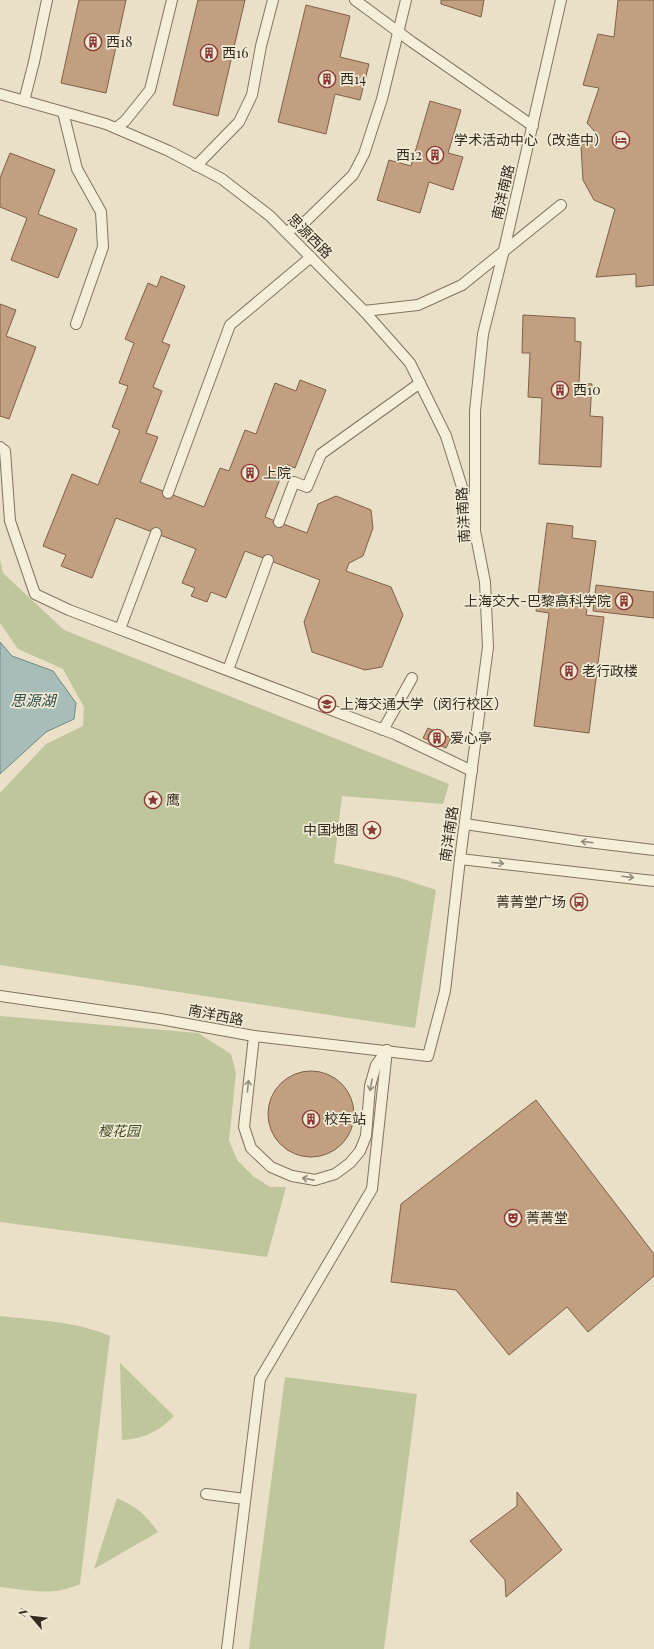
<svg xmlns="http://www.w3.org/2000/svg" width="654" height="1649" font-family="'Playfair Display','Noto Sans SC',serif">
<rect width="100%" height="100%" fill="#e9e0c7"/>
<g fill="#bfc69c">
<polygon points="0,559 3,573 64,630 449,784 443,804 342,796 334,863 397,877 436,890 415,1028 0,965 0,793 46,744 83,726 84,707 63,669 18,649 0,623"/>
<polygon points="0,1016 198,1033 231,1054 236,1073 229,1140 237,1160 253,1176 270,1187 286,1187 267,1257 0,1222"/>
<path d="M 0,1316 C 37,1320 75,1321 110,1336 L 80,1584 C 50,1597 31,1590 0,1587 Z"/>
<path d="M 120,1363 L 174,1416 C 159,1431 144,1439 122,1440 Z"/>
<polygon points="285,1377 417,1394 384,1649 249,1649"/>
<path d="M 117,1498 C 137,1507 145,1514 158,1532 L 94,1569 Z"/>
</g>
<polygon fill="#a7bdb8" stroke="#6f8a85" points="0,642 12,656 53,671 76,703 74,719 46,732 0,774"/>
<g fill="#c29f81" stroke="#7e6047">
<polygon points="79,0 126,0 106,93 61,83"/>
<polygon points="198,0 245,0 218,116 173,105"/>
<polygon points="441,0 484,0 481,17 441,4"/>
<polygon points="618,0 654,0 654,285 636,287 636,274 596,277 615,209 594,200 583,180 581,146 596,133 587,123 599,88 583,85 598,34 614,37"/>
<polygon points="306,5 350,16 340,57 369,64 360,100 335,94 326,134 278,122"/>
<polygon points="430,101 461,110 448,153 463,157 453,190 429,182 420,213 377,200 389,160 411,166"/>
<polygon points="10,153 55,170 38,214 77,229 58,278 11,260 27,218 0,207 0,178"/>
<polygon points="161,276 185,286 162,342 170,345 153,387 162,391 146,433 158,437 140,482 204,507 220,468 229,471 245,430 256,434 275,383 296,391 300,380 326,390 295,468 286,464 265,517 307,533 318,504 336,496 371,510 373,528 363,556 349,563 346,571 391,587 403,615 382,667 365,670 312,652 304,622 320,580 245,551 226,598 211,592 207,602 191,596 195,588 182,583 196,549 116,518 92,578 61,566 66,555 43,546 72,474 98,485 120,430 112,427 128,386 119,383 134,343 125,339 148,283 157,287"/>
<polygon points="0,304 16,310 6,336 36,347 9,419 0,416"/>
<polygon points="523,315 575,318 575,341 581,342 579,383 592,384 590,416 603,417 601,467 539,464 542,398 528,397 530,353 522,353"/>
<polygon points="547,523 573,526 572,538 596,541 586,615 604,617 589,733 534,726 549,613 536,611"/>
<polygon points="596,585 654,592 654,618 593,611"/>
<polygon points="428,728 451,738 446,748 423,738"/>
<circle cx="311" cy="1114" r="43"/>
<polygon points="536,1100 654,1254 654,1276 588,1332 567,1307 509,1355 456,1290 391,1282 401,1204"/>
<polygon points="517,1492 562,1550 506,1597 505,1580 470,1541 517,1506"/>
</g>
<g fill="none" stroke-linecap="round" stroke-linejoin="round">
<defs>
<g id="service">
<polyline points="355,0 412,42 533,126"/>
<polyline points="0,94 106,124 169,151 222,179 270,216 364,311 410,363 446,436 472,519"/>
<polyline points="24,101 34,62 47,0"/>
<polyline points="63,112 77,169 101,212 103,247 76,324"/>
<polyline points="116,128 125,121 150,90 172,0"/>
<polyline points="196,166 239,122 252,95 261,46 273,0"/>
<polyline points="286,232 307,220 353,175 364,154 382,99 406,0"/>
<polyline points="364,311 418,305 462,285 561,205"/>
<polyline points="0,447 5,451 10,521 35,594 69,610 397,735 472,771"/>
<polyline points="168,493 230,325 311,257"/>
<polyline points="279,522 294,482 307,487 321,454 420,383"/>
<polyline points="120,629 156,533"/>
<polyline points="228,670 268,560"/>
<polyline points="383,730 412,678"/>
<polyline points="465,824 579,841 654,850"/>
<polyline points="460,859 654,881"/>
<polyline points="0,996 160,1019 254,1036 428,1056 445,991 460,859 488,647 485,582 475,531 475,411 483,334 504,250 561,0"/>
<polyline points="254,1036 244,1127 251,1148 271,1167 292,1176 315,1180 335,1174 350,1163 360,1151 366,1136 370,1086 376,1065 387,1050"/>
<polyline points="206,1494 245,1499"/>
<polyline points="227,1649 260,1379 372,1189 387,1050"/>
</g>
</defs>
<use href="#service" stroke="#82735e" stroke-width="12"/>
<use href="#service" stroke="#f5eed9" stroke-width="10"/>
</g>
<defs><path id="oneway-shaft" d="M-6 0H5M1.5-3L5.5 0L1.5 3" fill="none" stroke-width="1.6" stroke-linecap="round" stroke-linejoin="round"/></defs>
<g stroke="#948c7c">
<use href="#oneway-shaft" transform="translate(587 842) rotate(-173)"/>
<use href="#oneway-shaft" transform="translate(498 863) rotate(6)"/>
<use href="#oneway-shaft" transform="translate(628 877) rotate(7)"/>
<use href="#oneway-shaft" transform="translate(371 1085) rotate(101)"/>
<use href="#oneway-shaft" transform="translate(248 1086) rotate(-84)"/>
<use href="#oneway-shaft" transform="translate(308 1179) rotate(-169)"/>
</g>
<defs>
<symbol id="building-ring" viewBox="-11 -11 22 22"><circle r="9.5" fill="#f1ead5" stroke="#8a3935" stroke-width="1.5"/><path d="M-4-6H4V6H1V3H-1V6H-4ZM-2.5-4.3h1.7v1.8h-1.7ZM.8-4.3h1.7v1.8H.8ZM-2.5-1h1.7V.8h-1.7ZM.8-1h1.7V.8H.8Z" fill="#8a3935"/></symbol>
<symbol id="hotel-ring" viewBox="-11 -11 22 22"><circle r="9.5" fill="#f1ead5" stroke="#8a3935" stroke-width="1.5"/><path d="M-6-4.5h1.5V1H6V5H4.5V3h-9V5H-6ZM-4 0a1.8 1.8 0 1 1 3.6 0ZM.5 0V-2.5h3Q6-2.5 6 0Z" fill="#8a3935"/></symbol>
<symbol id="university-ring" viewBox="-11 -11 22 22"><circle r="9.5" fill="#f1ead5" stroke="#8a3935" stroke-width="1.5"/><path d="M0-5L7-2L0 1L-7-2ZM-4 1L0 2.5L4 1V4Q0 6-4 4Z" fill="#8a3935"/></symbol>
<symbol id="sight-ring" viewBox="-11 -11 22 22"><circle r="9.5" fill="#f1ead5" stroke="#8a3935" stroke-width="1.5"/><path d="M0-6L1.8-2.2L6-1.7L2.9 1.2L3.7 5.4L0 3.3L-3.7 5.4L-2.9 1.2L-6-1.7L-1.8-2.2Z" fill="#8a3935"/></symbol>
<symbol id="bus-ring" viewBox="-11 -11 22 22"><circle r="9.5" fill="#f1ead5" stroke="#8a3935" stroke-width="1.5"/><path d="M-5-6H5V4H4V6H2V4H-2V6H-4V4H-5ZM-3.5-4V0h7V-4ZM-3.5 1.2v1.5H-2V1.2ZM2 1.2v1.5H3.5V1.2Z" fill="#8a3935"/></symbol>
<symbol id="theatre-ring" viewBox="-11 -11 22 22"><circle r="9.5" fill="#f1ead5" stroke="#8a3935" stroke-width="1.5"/><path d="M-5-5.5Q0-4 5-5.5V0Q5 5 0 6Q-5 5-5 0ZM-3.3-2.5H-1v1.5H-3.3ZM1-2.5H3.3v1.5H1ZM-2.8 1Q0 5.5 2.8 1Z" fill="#8a3935"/></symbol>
</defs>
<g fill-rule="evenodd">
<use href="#building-ring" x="83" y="32" width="20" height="20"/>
<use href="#building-ring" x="199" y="43" width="20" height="20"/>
<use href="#building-ring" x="317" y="69" width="20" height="20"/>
<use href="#hotel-ring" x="611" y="130" width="20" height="20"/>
<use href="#building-ring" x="425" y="145" width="20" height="20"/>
<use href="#building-ring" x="550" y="380" width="20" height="20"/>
<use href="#building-ring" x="240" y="463" width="20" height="20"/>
<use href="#building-ring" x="614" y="591" width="20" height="20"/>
<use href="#building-ring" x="559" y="661" width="20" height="20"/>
<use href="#university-ring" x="317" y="694" width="20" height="20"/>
<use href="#building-ring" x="427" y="728" width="20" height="20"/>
<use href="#sight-ring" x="143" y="790" width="20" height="20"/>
<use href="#sight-ring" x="362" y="820" width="20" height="20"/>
<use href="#bus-ring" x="569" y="892" width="20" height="20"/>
<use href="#building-ring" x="301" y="1109" width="20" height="20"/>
<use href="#theatre-ring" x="503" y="1208" width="20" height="20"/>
</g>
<g text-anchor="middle" stroke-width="3.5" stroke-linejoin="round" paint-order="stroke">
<g font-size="14" fill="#342b20" stroke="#f1ead5" text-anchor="start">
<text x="106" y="47">西18</text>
<text x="222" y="58">西16</text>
<text x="340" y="84">西14</text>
<text x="608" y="145" text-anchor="end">学术活动中心（改造中）</text>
<text x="422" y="160" text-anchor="end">西12</text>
<text x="573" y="395">西10</text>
<text x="263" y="478">上院</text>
<text x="611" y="606" text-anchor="end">上海交大-巴黎高科学院</text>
<text x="582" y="676">老行政楼</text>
<text x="340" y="709">上海交通大学（闵行校区）</text>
<text x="450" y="743">爱心亭</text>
<text x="166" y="805">鹰</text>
<text x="359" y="835" text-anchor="end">中国地图</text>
<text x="566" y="907" text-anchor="end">菁菁堂广场</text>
<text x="324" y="1124">校车站</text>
<text x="526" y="1223">菁菁堂</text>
</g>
<g font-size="14" fill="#342b20" stroke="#f1ead5">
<text transform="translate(503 192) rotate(-77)" y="5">南洋南路</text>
<text transform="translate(310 236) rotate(45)" y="5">思源西路</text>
<text transform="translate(463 515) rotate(-93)" y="5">南洋南路</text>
<text transform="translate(449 834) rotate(-82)" y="5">南洋南路</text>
<text transform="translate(216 1015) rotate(11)" y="5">南洋西路</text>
</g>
<g font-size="14" font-style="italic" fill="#434e29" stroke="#f1ead5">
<text x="119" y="1136">樱花园</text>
</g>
<g font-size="15" font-style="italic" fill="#315252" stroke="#f1ead5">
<text x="33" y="706">思源湖</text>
</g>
</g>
<g transform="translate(32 1617) rotate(298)" stroke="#f1ead5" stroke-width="3" paint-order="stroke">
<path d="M0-3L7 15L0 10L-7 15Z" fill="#342b20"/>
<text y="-6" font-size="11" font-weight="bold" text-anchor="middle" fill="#342b20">N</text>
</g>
</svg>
